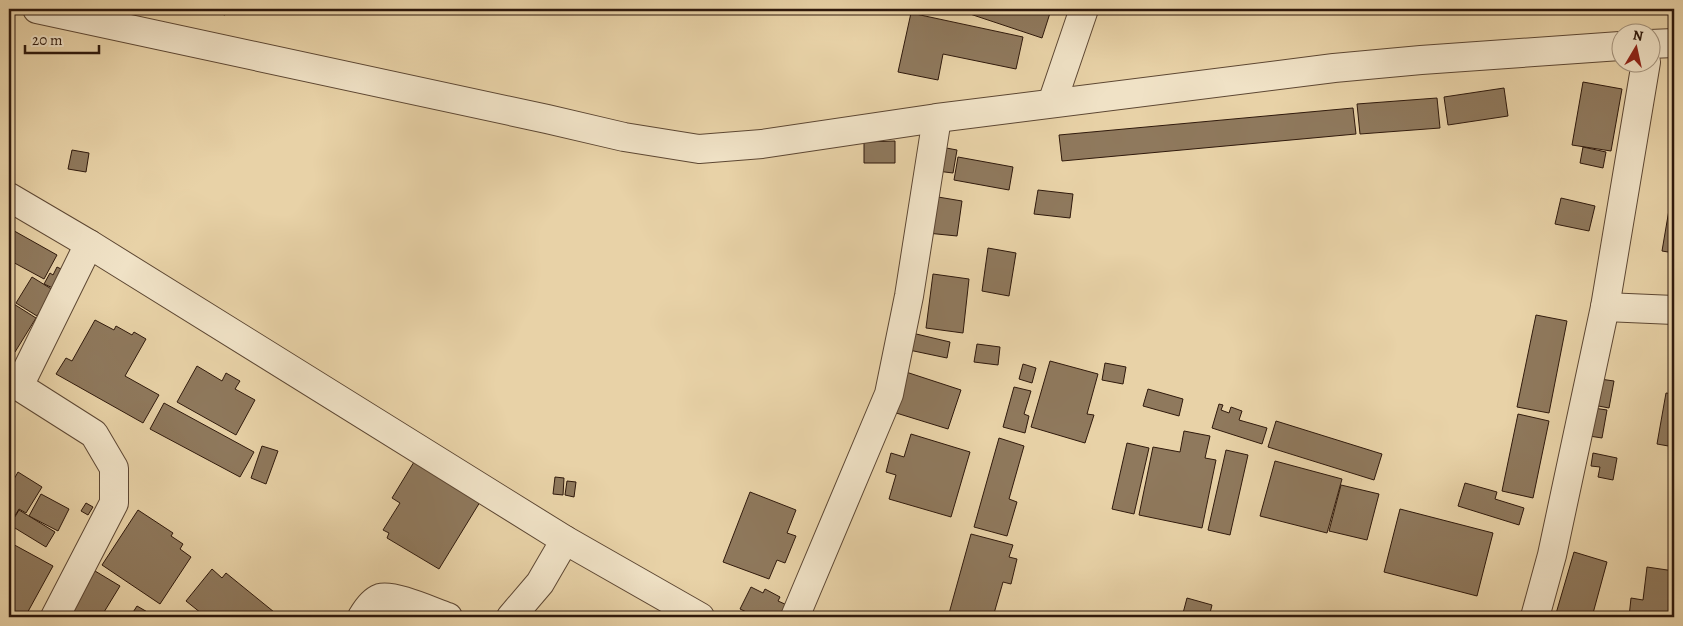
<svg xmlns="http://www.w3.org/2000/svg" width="1683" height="626" font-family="Alegreya,serif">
<rect width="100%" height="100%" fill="#e8d2a7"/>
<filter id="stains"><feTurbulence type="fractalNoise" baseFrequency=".004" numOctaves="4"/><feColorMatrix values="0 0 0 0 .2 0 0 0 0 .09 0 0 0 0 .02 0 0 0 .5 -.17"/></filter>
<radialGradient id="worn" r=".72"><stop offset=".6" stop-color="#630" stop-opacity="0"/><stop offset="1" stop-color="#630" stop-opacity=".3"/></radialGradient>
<g fill="#8f795d" stroke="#2f190c">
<polygon points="204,9 227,9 225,15"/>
<polygon points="955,9 1047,9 1051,10 1042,38"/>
<polygon points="911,13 1023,37 1016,69 943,54 938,80 898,72"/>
<polygon points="1583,82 1622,89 1611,151 1572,145"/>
<polygon points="1504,88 1508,116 1448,125 1444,97"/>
<polygon points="1437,98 1440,128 1360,134 1357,104"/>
<polygon points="1353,108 1356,134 1062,161 1059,135"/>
<polygon points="895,141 895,163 864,163 864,142"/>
<polygon points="941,147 957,150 953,173 937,171"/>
<polygon points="1583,147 1606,152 1603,168 1580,163"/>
<polygon points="72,150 89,153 86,172 68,169"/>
<polygon points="958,157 1013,167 1009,190 954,180"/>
<polygon points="1038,190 1073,194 1070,218 1034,214"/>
<polygon points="932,196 962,201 957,236 927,233"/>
<polygon points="1561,198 1595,206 1589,231 1555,224"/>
<polygon points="1671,198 1674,198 1674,253 1662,251"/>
<polygon points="9,228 57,255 44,279 9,260"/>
<polygon points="988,248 1016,253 1009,296 982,291"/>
<polygon points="57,267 65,271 55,289 44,284 50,273 53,275"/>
<polygon points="933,274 969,279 963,333 926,328"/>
<polygon points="32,277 53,290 37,316 16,303"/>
<polygon points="9,301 36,318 15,352 9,348"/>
<polygon points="1536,315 1567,321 1549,413 1517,407"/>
<polygon points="95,320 114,330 116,326 132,335 134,332 146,339 125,376 159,395 143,423 56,374 66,358 72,361"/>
<polygon points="912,333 950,342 947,358 909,350"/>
<polygon points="977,344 1000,347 998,365 974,362"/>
<polygon points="1050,361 1098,374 1087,414 1094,415 1085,443 1031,427"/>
<polygon points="1105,363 1126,367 1123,384 1102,380"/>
<polygon points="1023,364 1036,368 1032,383 1019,379"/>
<polygon points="197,366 222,381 226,373 240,381 235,389 255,400 236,435 177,402"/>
<polygon points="906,372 961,390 948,429 893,412"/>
<polygon points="1593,378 1614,381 1609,408 1588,404"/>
<polygon points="1014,387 1031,391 1024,414 1029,416 1025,433 1003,427"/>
<polygon points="1148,389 1183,399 1179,416 1143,406"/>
<polygon points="1666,393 1674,394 1674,447 1657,444"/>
<polygon points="164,403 254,452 240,477 150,429"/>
<polygon points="1219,404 1223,405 1221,410 1229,413 1231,407 1242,411 1239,420 1267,428 1262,444 1212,428"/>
<polygon points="1587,407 1607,410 1602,438 1583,435"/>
<polygon points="1518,414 1549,421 1533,498 1502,491"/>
<polygon points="1276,421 1382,454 1374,480 1268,447"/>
<polygon points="1184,431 1210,436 1205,458 1216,460 1202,528 1139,515 1153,447 1180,452"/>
<polygon points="911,434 970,452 951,517 889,499 896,475 886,472 891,453 904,457"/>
<polygon points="999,438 1024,446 1009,499 1017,502 1007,536 974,527"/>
<polygon points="1127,443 1149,448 1134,514 1112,509"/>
<polygon points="262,446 278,451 266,484 251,478"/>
<polygon points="1226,450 1248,455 1230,535 1208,530"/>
<polygon points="1593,453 1617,458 1613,480 1598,477 1600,467 1591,466"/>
<polygon points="1275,461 1342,479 1327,533 1260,516"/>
<polygon points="414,462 480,502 439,569 387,538 389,533 383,530 400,503 392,498"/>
<polygon points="18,472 42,487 26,513 19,509 10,524 9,476 14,479"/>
<polygon points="555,477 564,478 563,495 553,494"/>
<polygon points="567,481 576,482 574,497 565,495"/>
<polygon points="1465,483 1497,492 1495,499 1524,508 1519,525 1458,506"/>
<polygon points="1341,485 1379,494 1367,540 1329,531"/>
<polygon points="750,492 796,510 787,533 796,536 785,563 777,560 769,579 723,562"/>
<polygon points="41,494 69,509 58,531 29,516"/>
<polygon points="86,503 93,507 88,515 81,511"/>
<polygon points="1400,509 1493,533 1477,596 1384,572"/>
<polygon points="19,510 55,532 46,547 10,525"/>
<polygon points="138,510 173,533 171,536 183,544 180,549 191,557 160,604 102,565"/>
<polygon points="971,534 1013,545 1009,557 1017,559 1011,584 1003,582 993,617 948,617"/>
<polygon points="9,542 53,566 25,617 9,617"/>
<polygon points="1574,552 1607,562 1592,617 1555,617"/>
<polygon points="1647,567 1674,571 1674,617 1629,617 1631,598 1643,600"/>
<polygon points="212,569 222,578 226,573 274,612 270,617 206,617 186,601"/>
<polygon points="95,571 120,586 101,617 67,617"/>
<polygon points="751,587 763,593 765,589 780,597 778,601 787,605 781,617 757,617 740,609"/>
<polygon points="1187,598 1212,605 1209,617 1182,617"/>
<polygon points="137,606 156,617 130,617"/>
</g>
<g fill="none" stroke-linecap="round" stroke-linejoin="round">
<defs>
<g id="street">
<polyline points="37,9 547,119 624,137 699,149 762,144 937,118 1334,68 1421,60 1620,46"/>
<polyline points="1650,44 1674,43"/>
<polyline points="1052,103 1084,9"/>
<polyline points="9,197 89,244 565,540 700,617"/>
<polyline points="1605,307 1674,310"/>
<polyline points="9,380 94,434 114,468 114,503 55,617"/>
<polyline points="19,386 89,244"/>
<path d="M 362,617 C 366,610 372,601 380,598 C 394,594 433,612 448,617"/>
<polyline points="511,617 540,583 565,540"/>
<polyline points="795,617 889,394 909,296 937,118"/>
<polyline points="1535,617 1552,555 1605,307 1646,62"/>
</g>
</defs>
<use href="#street" stroke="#5d4733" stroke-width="30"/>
<use href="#street" stroke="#f0e2c6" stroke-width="28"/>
</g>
<rect width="1683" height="626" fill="none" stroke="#e8d2a7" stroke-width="30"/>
<rect x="10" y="10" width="1663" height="606" fill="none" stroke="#2f190c" stroke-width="2.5"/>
<rect x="15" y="15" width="1653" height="596" fill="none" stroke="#2f190c"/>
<g transform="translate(1636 48) rotate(9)"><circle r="24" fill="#f0e2c6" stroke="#a3927c"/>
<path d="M0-4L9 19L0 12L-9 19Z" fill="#8f2418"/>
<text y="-8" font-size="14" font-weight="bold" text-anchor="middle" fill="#2f190c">N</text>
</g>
<path d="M25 45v8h74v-8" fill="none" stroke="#2f190c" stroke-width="2.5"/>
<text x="32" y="45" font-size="15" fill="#2f190c" stroke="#f0e2c6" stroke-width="4" paint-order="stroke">20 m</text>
<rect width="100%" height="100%" filter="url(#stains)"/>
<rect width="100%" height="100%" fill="url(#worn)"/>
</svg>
